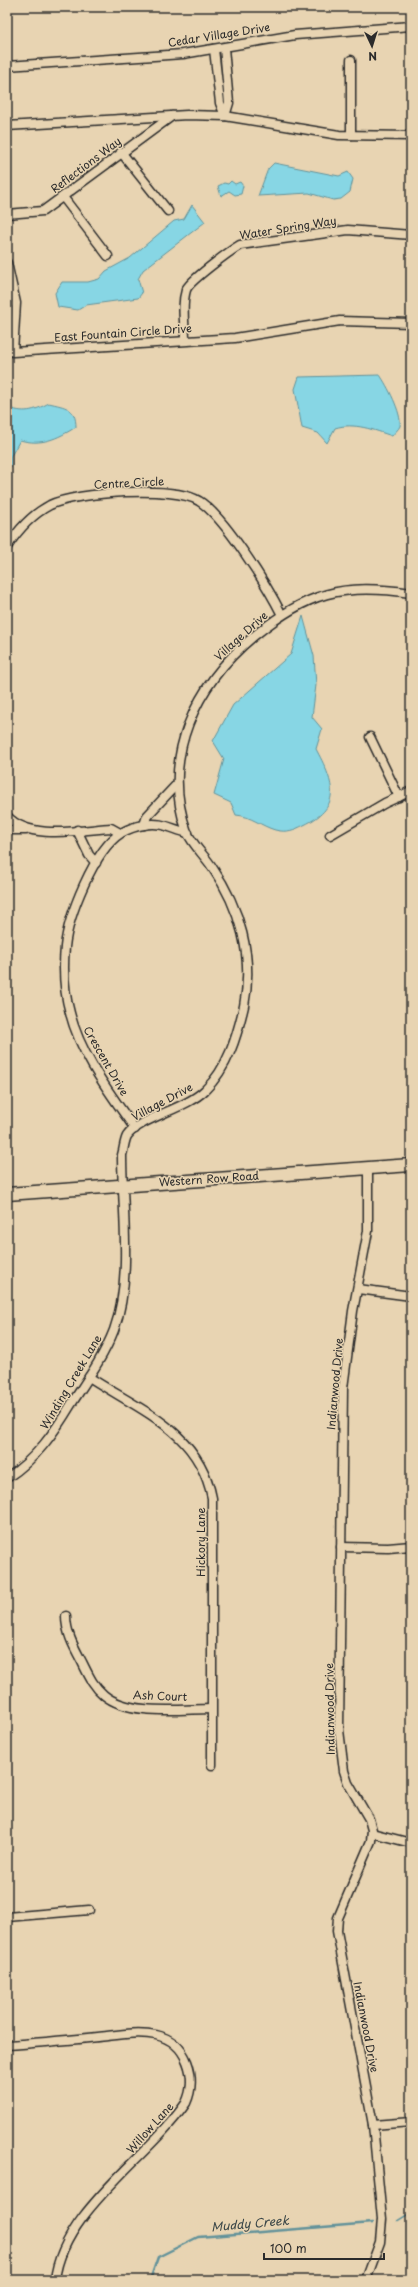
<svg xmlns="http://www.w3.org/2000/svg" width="418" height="2287" font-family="'Playpen Sans',sans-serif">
<rect width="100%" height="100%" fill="#e8d4b2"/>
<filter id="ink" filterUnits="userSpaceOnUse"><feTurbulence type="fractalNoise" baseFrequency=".025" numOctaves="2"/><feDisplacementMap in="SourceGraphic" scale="8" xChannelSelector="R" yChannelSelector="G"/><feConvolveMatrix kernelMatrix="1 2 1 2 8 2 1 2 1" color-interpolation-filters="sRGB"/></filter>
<g filter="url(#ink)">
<g fill="#87d6e4" stroke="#62929a">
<polygon points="274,163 339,176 348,172 353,179 350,192 341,199 333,200 309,193 258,196 268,169"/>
<polygon points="231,181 235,184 240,182 243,186 241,194 235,195 229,191 221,196 218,186 224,183 228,184"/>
<polygon points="192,205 205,222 143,270 138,279 142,293 138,298 86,305 78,310 58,307 55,293 62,282 88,282 99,279 106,271 130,258 174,221 184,219"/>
<path d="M 380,375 C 387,385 402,413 400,426 C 399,429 394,433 392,436 C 374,430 354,422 335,428 L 327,443 L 318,433 L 302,428 L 295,389 L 299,377 Z"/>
<path d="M 49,403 C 65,407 76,407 76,427 C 57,439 41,446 20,440 L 11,456 L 11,467 L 7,467 L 7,407 C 23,414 34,411 49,403 Z"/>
<path d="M 303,616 L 314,656 L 316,685 L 312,717 L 322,729 L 316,749 C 333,781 344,806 304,825 C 294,830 287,833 275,830 C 261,826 251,816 236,815 L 231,803 L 214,795 L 224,759 L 213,741 L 233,705 L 291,654 Z"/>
</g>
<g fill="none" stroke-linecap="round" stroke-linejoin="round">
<g stroke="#62929a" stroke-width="2.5">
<polyline points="398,2221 411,2213"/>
<polyline points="150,2280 158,2257 198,2237 372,2223"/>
</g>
<defs>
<g id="street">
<polyline points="224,48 229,103 225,116"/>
<polyline points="214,49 220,103 225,116"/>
<polyline points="7,66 183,54 295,35 411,26"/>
<polyline points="7,126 187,115 225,116 339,135 411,136"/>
<polyline points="351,135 351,60"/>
<polyline points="121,152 168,211"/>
<polyline points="63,197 108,256"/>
<polyline points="7,214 43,211 172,116"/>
<polyline points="7,263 16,303 13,352 235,338 340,321 411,323"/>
<path d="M 185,340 C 185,324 181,306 186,290 C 189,281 230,251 240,245 L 348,230 L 411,235"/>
<path d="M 7,547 C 18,530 33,514 50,505 C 76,492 174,485 199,501 C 224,516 268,587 282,615"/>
<polyline points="370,737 399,797"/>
<path d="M 7,816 C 29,841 80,830 111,828 L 120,833"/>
<polyline points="144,825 147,816 177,784"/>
<polyline points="7,830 26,830"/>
<polyline points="77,830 89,855 96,863"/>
<polyline points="330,835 385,803 411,791"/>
<path d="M 135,1129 C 110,1093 81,1056 70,1013 C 64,992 63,968 65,947 C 68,916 94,850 121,833 C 128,829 137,826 144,825 C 161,821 172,829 188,833"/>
<polyline points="358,1289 411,1296"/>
<path d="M 89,1377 C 141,1411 199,1431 212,1498 L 212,1765"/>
<path d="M 7,1478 C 36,1459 54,1433 72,1403 C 87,1380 104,1356 114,1330 C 133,1278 122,1210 122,1155 C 124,1149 124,1142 127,1136 C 139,1118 186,1109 205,1090 C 228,1068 237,1036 244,1006 C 254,956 240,908 212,867 C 205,856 192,844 187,832 C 160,757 196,684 254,636 C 309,592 341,583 411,593"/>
<polyline points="341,1547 388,1548 411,1546"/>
<path d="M 66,1616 C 66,1633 74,1647 82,1662 C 88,1674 93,1686 104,1695 C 129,1716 180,1709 211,1709"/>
<polyline points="372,1833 411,1843"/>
<polyline points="7,1917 89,1910"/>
<path d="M 7,2045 C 37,2043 68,2040 98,2037 C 117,2035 138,2031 156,2035 C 187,2042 198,2077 186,2103 C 148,2158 62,2212 55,2280"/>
<polyline points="373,2125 411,2122"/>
<polyline points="366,2280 380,2242 382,2219 373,2125 337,1931 338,1918 371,1841 372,1830 369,1819 348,1783 344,1771 339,1730 343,1388 353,1311 368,1231 368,1168"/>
</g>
<polyline id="secondary" points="7,1194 411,1165"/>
</defs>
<use href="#street" stroke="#2b2b2b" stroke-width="11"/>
<use href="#secondary" stroke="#2b2b2b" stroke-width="15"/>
<use href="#street" stroke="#e8d4b2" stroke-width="8"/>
<use href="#secondary" stroke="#e8d4b2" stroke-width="12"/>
</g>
</g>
<g text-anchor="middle" stroke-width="3" stroke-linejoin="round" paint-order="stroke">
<g font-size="11" fill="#2b2b2b" stroke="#e8d4b2">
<text transform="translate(219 35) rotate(-9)" y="4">Cedar Village Drive</text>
<text transform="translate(86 165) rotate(-37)" y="4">Reflections Way</text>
<text transform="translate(288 228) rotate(-9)" y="4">Water Spring Way</text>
<text transform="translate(123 333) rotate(-4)" y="4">East Fountain Circle Drive</text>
<text transform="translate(129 483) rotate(-3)" y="4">Centre Circle</text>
<text transform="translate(241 636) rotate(-42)" y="4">Village Drive</text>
<text transform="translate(106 1061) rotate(60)" y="4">Crescent Drive</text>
<text transform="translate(162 1102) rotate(-28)" y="4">Village Drive</text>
<text transform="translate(209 1179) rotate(-4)" y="4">Western Row Road</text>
<text transform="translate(71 1382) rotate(-59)" y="4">Winding Creek Lane</text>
<text transform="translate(335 1384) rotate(-85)" y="4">Indianwood Drive</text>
<text transform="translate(201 1542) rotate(-90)" y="4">Hickory Lane</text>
<text transform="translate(160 1696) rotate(2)" y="4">Ash Court</text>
<text transform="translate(330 1709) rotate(-91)" y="4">Indianwood Drive</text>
<text transform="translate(366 2027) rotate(79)" y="4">Indianwood Drive</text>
<text transform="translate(150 2128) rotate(-48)" y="4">Willow Lane</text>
</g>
<g font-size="12" font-style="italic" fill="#394547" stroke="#e8d4b2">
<text transform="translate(250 2224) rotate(-5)" y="4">Muddy Creek</text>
</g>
</g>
<rect width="418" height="2287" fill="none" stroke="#e8d4b2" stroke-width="24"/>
<rect x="12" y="12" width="394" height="2263" fill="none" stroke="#2b2b2b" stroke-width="1.5" filter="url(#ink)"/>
<g transform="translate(372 46) rotate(176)" stroke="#e8d4b2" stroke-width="3" paint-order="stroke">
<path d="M0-3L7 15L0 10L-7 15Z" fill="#2b2b2b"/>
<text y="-6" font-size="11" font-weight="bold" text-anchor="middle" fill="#2b2b2b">N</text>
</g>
<path d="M264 2253v6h120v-6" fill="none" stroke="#2b2b2b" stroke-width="2"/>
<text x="270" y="2253" font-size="12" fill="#2b2b2b" stroke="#e8d4b2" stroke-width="3" paint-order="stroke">100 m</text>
</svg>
